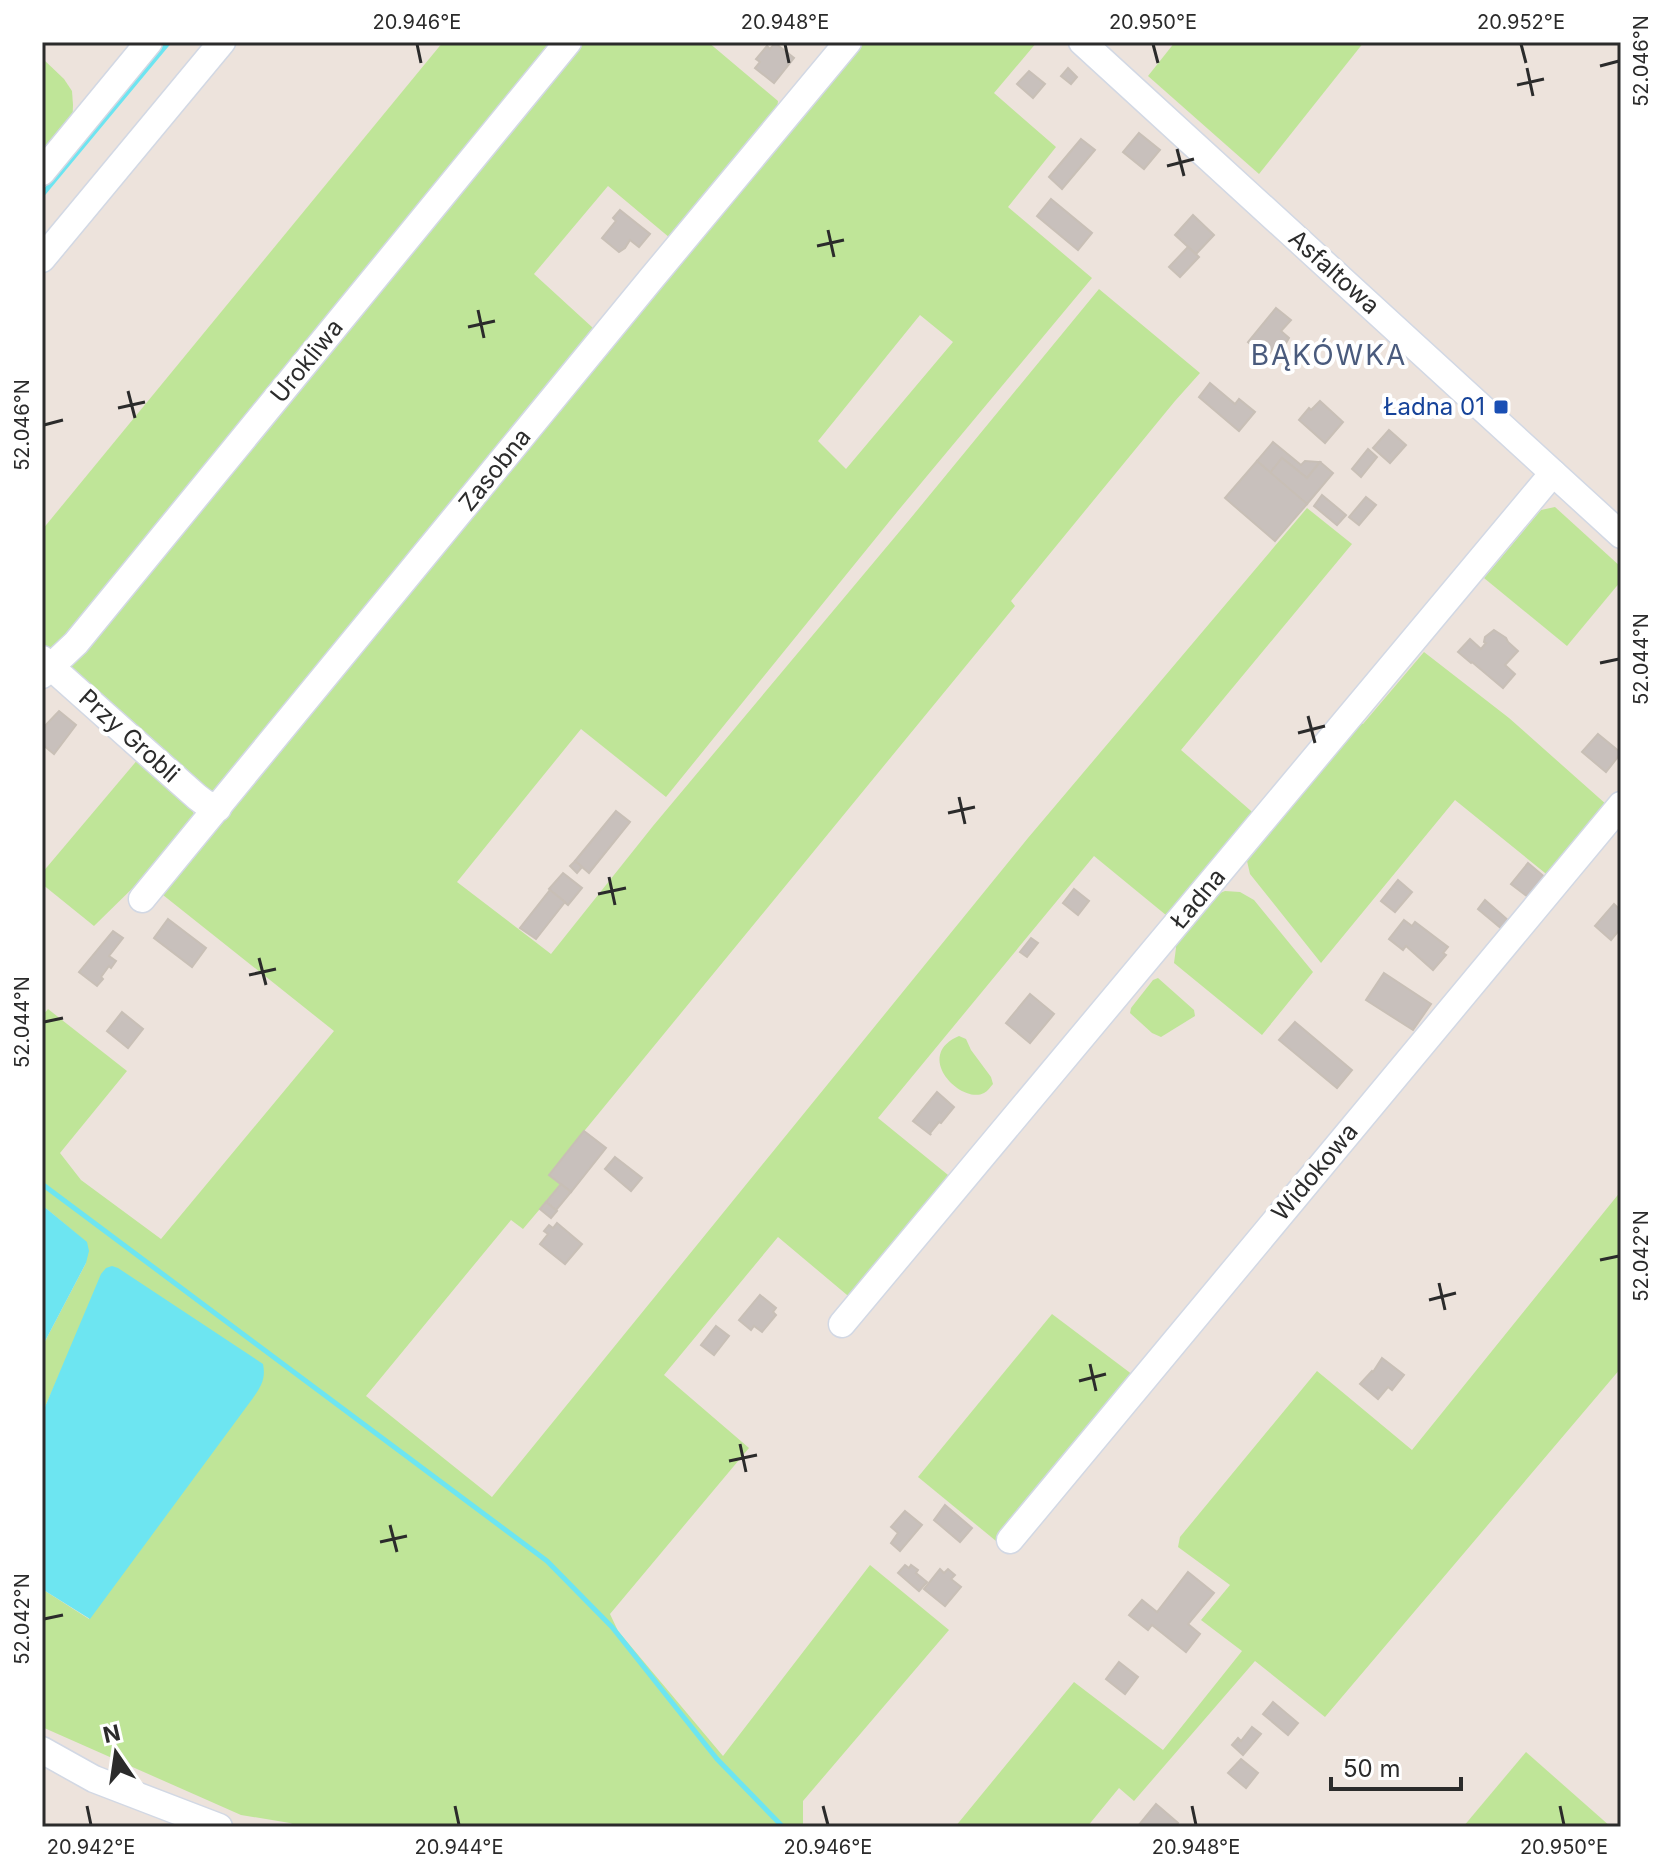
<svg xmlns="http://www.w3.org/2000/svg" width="1663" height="1869" font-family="Inter,sans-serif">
<rect width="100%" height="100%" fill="#ede3dc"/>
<g fill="#bfe598" fill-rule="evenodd">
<polygon points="443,42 560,42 57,656 42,649 42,530"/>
<polygon points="581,42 708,42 778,101 777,109 670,238 608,186 534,274 593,328 212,794 203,792 66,663"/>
<path d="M 858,42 L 1037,42 L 994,93 L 1056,147 L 1008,207 L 1092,278 L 897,512 L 666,797 L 581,729 L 457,882 L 551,954 L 653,826 L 910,519 L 1099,289 L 1200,373 L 1175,401 L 1011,601 L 1015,606 L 549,1174 L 561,1184 L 523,1229 L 511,1220 L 366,1396 L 492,1497 L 1028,838 L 1307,508 L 1352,544 L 1181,750 L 1258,817 L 1172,920 L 1094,856 L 878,1118 L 953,1179 L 853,1300 L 778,1237 L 664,1375 L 749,1448 L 610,1614 L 618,1631 L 723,1756 L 870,1565 L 949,1630 L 803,1801 L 803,1827 L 300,1827 L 290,1823 L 241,1815 L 42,1727 L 42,1589 L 89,1619 L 64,1364 L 42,1414 L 42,1347 L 86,1263 L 86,1242 L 42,1205 L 42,1016 L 48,1009 L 127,1071 L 60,1153 L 81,1180 L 161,1239 L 334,1031 L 163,895 L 164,888 ZM 920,315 L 953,342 L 846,469 L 818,441 Z"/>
<polygon points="1175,42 1364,42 1259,174 1148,76"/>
<polygon points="42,58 64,79 72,91 73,105 72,130 42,166"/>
<polygon points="1555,507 1621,567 1621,581 1567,646 1484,578 1541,510"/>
<polygon points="1424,652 1509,718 1607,805 1550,877 1455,800 1321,963 1250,874 1247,861 1249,847 1357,721 1363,724"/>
<polygon points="139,758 191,808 196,818 147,874 94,926 42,884 42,873"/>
<polygon points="1225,891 1240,892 1254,900 1313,972 1262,1035 1174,963 1176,948 1173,936 1210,897"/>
<polygon points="1158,978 1194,1010 1195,1016 1161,1037 1152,1033 1130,1013 1131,1008 1153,980"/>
<path d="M 959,1036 L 966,1039 L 971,1050 L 991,1077 L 993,1084 C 990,1087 988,1091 984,1093 C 962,1105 912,1056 959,1036 Z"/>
<polygon points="1621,1191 1621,1368 1325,1717 1255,1661 1134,1801 1119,1788 1087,1827 955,1827 1074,1682 1163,1750 1242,1651 1201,1620 1230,1585 1178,1547 1180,1537 1317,1371 1412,1450"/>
<polygon points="1052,1314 1133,1375 996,1541 918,1477"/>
<polygon points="1526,1752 1611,1827 1463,1827"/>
</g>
<g fill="#6de5f1">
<polygon points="42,1205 87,1242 89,1251 86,1263 42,1347"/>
<path d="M 112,1266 L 118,1268 L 263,1364 C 266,1379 261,1386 253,1398 L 90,1619 L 42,1589 L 42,1414 L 101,1274 L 106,1268 Z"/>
</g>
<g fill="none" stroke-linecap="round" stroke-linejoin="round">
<g stroke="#6de5f1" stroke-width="5">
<polyline points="42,195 169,42"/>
<polyline points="42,1184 547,1561 612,1627 717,1759 783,1827"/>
</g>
</g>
<g fill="#c8c0bc" stroke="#c8bfb6" stroke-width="2">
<polygon points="775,43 794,58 774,83 755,68 760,62 756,59 767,46 770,49"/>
<polygon points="1068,68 1077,77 1071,84 1061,76"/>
<polygon points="1029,71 1045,84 1033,98 1017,84"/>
<polygon points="1139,133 1160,150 1144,169 1123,152"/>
<polygon points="1081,139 1095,150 1062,189 1049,177"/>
<polygon points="1051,199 1092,233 1078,250 1037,216"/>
<polygon points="620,210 650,234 639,247 630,240 625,248 619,252 602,238 616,221 613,218"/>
<polygon points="1193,215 1214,235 1196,254 1175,235"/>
<polygon points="1188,247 1199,257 1180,277 1169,267"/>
<polygon points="1276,308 1291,320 1281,331 1289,338 1282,350 1277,353 1273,349 1266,357 1248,342"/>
<polygon points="1210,383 1235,404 1239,399 1255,412 1239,431 1199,397"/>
<polygon points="1320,401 1343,422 1325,443 1299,420 1309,408 1311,410"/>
<polygon points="1389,430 1406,445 1390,463 1373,448"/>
<polygon points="1273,442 1301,465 1305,461 1320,462 1307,478 1282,458 1270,473 1257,461"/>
<polygon points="1368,449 1377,457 1361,477 1352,469"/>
<polygon points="1282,458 1307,478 1320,462 1333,473 1307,504 1270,473"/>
<polygon points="1257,461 1307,504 1275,541 1225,498"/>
<polygon points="1322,495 1346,515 1337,525 1314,506"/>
<polygon points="1366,497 1376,505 1359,525 1349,517"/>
<polygon points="1494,630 1506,638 1508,642 1518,651 1505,665 1515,674 1503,688 1472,662 1471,663 1458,652 1470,639 1481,649 1486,643 1484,642 1485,637"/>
<polygon points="59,711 76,725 54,754 42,744 42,729"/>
<polygon points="1598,734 1621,753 1606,772 1582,752"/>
<polygon points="616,811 630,822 589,873 575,861"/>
<polygon points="575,861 582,867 577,873 570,866"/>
<polygon points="1528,863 1547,879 1528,897 1511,884"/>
<polygon points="563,873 582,888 568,905 549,889"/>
<polygon points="1398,880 1412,892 1395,912 1381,901"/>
<polygon points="1074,889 1089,901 1078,915 1063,903"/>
<polygon points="550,890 565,902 536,939 520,928"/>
<polygon points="1485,900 1509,921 1502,929 1478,909"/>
<polygon points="1614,904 1619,909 1621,907 1621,928 1611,940 1595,926"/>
<polygon points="168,919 206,948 192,967 154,938"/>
<polygon points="1404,920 1412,926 1415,922 1448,947 1443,953 1446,955 1433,970 1406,946 1403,950 1389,939"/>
<polygon points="113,931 123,938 109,956 116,961 111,968 109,966 101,977 103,979 97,986 79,972"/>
<polygon points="1031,938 1038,943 1027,957 1020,952"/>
<polygon points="1384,973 1431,1004 1413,1030 1366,1000"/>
<polygon points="1030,994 1054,1014 1030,1043 1006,1023"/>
<polygon points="122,1012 143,1029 128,1048 107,1031"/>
<polygon points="1295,1022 1352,1070 1337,1088 1279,1040"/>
<polygon points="937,1092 954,1107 941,1123 939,1122 930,1133 931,1135 913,1121"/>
<polygon points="584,1131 606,1148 571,1192 549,1175"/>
<polygon points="615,1157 642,1178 631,1191 605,1169"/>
<polygon points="561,1184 571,1192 556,1210 546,1202"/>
<polygon points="546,1202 557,1211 551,1218 540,1209"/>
<polygon points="557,1223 582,1244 565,1264 540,1244 548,1234 544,1231 549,1225 553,1228"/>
<polygon points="760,1295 776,1308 773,1312 776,1315 762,1332 754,1326 751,1330 739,1320"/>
<polygon points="716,1326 729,1336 714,1355 701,1345"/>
<polygon points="1382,1358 1404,1375 1392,1390 1388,1387 1378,1399 1360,1384 1372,1371 1373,1372"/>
<polygon points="945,1505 972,1528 960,1542 934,1520"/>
<polygon points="905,1511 922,1525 900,1551 891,1543 898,1533 891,1527"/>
<polygon points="905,1565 909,1568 911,1565 918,1570 916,1573 927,1582 919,1591 898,1573"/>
<polygon points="940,1569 944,1573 948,1569 955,1575 951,1579 961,1587 945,1606 924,1589"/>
<polygon points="1188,1572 1214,1593 1188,1624 1200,1634 1186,1652 1152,1625 1148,1630 1129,1615 1142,1600 1157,1612"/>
<polygon points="1119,1662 1138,1677 1125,1694 1106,1679"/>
<polygon points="1273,1702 1298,1723 1288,1735 1263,1714"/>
<polygon points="1252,1727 1261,1734 1243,1755 1232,1745 1238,1738 1241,1741"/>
<polygon points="1241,1759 1258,1773 1246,1788 1228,1773"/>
<polygon points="1156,1804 1178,1823 1175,1827 1138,1826"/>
</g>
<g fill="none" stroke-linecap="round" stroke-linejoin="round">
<defs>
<g id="minor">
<polyline points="1082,42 1621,535"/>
<polyline points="42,172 149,42"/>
<polyline points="42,259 222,42"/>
<polyline points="42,659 197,797 205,803 218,808"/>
<polyline points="42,675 76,643 568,42"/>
<polyline points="142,899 651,279 848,42"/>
<polyline points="842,1324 1553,473"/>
<polyline points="1010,1540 1621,805"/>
<polyline points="42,1750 94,1779 219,1827"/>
</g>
</defs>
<use href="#minor" stroke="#d2d8e4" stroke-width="29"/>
<use href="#minor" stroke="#fff" stroke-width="26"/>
</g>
<path fill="none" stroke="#2b2b2b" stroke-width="3" d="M 417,44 L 421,63M 785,44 L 789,63M 1153,44 L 1158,63M 1521,44 L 1526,63M 1600,66 L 1619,61M 1527,68 L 1533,96M 1517,85 L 1544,79M 1177,149 L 1184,176M 1167,166 L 1194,159M 828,230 L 834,257M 817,246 L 844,240M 478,310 L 484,338M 468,327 L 495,321M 128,391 L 135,418M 118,408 L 145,402M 44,425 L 63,420M 1600,663 L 1619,659M 1308,716 L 1315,743M 1298,733 L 1325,726M 959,797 L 965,824M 948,813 L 975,807M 609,877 L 615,905M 598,894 L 626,888M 259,958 L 266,985M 249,975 L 276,969M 44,1022 L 63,1018M 1600,1260 L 1619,1256M 1439,1283 L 1445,1310M 1429,1300 L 1456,1293M 1090,1364 L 1096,1391M 1079,1381 L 1106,1374M 740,1444 L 746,1472M 729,1461 L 757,1455M 390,1525 L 397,1552M 380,1542 L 407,1536M 44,1619 L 63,1615M 87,1806 L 91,1825M 455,1806 L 459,1825M 823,1806 L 828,1825M 1192,1806 L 1196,1825M 1560,1806 L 1564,1825"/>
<rect fill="#1a4fb4" stroke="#fff" stroke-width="3" x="1493" y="399" width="16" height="16" rx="4"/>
<g text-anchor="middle" stroke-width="8" stroke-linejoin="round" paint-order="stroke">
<g font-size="24" fill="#2b2b2b" stroke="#fff">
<text transform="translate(1334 272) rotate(42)" y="8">Asfaltowa</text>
<text transform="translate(307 361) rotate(-51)" y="8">Urokliwa</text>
<text transform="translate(495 470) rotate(-51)" y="8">Zasobna</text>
<text transform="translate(129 736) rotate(42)" y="8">Przy Grobli</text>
<text transform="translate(1198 899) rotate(-50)" y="8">Ładna</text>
<text transform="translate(1315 1172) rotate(-50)" y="8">Widokowa</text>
</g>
<g font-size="24" fill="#164399" stroke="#fff" text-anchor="end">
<text x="1485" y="415">Ładna 01</text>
</g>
<g font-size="28" letter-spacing="2" fill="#4a5b7d" stroke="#fff">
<text x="1329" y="365">BĄKÓWKA</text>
</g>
</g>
<rect width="1663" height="1869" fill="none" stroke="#ffffff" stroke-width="88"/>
<g transform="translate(116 1753) rotate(347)" stroke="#ffffff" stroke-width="6" paint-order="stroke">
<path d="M0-6L14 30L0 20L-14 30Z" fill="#2b2b2b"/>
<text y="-12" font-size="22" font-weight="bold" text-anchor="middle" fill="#2b2b2b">N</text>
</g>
<path d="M1331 1777v12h130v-12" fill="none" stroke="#2b2b2b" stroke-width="4"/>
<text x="1343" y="1777" font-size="24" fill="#2b2b2b" stroke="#ffffff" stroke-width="6" paint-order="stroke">50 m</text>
<rect x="44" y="44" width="1575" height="1781" fill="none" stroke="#2b2b2b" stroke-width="3"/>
<g font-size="20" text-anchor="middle" fill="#2b2b2b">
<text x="417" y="29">20.946°E</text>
<text x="785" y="29">20.948°E</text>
<text x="1153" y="29">20.950°E</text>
<text x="1521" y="29">20.952°E</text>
<text transform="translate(1641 61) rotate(-90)" y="7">52.046°N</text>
<text transform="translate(22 425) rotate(-90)" y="7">52.046°N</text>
<text transform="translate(1641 659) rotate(-90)" y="7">52.044°N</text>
<text transform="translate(22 1022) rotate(-90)" y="7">52.044°N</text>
<text transform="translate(1641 1256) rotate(-90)" y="7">52.042°N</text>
<text transform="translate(22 1619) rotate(-90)" y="7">52.042°N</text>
<text x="91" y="1854">20.942°E</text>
<text x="459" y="1854">20.944°E</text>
<text x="828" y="1854">20.946°E</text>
<text x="1196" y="1854">20.948°E</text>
<text x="1564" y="1854">20.950°E</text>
</g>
</svg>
